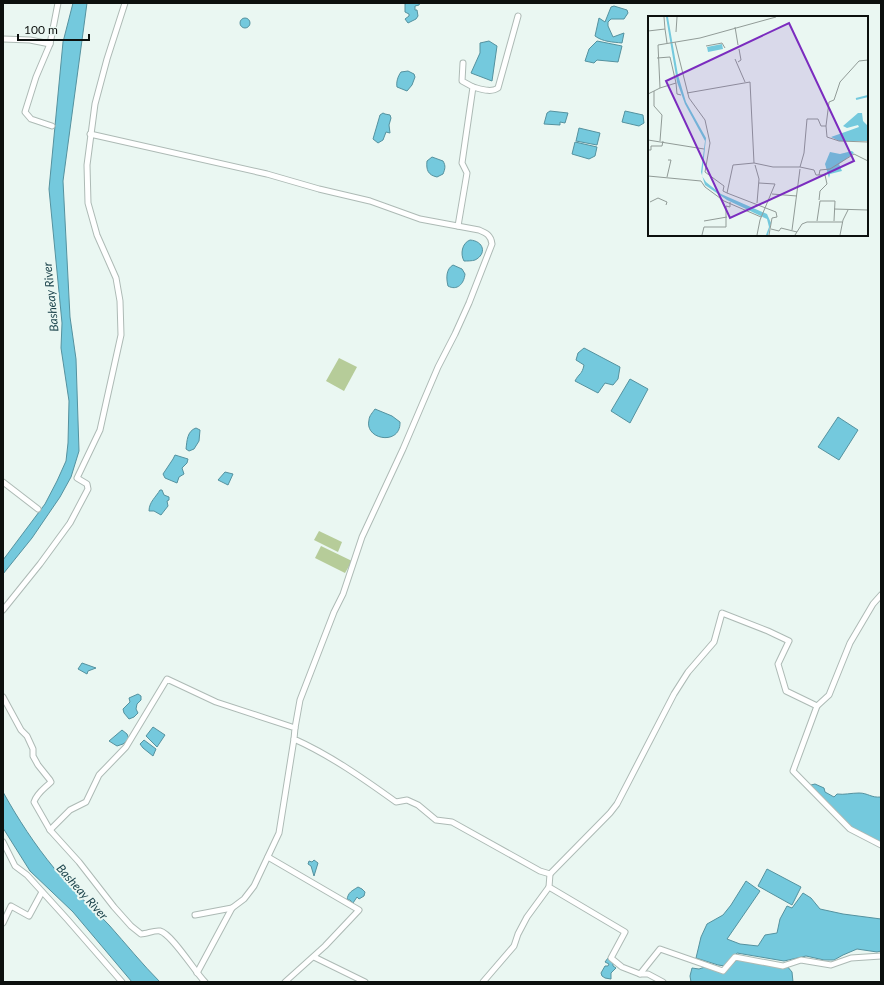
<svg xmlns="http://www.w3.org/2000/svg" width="884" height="985" font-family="Lato,sans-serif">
<rect width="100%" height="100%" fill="#eaf7f2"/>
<g fill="#b6cc99">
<polygon points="339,358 357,367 344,391 326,381"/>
<polygon points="319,531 342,542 338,552 314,540"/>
<polygon points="321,546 352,561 345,573 315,558"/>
</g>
<g fill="#74c9dd" stroke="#55929f">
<polygon points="73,3 87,3 63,181 70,317 76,359 79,451 71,477 60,497 32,538 3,574 3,560 45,504 57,481 66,461 68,443 69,401 61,348 62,323 49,189 63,42"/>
<polygon points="408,3 420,3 419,5 415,6 415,10 417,10 418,16 416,19 408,23 405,19 409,16 409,14 405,12 405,4"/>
<path d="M 614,6 L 627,10 L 628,13 L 624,19 L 611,19 L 608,22 L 608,26 L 613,37 L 624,33 L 622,43 C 613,42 603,42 595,36 L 599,18 L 605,22 L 611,7 Z"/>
<circle cx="245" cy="23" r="5"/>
<polygon points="489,41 497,46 492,81 471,73 480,53 480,43"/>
<polygon points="597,41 622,46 618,62 597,60 594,63 585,61 589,49"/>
<path d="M 408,71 L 414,74 L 415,77 L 412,85 L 407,91 L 397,87 C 396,82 398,76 401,72 Z"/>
<polygon points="550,111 568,113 565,123 560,122 560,125 544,124 547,113"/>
<polygon points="625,111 643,115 644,123 639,126 622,122"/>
<polygon points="383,113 385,114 390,115 391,118 389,125 390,133 386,132 383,140 378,143 373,139 380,115"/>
<polygon points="579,128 600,133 597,145 576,141"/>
<polygon points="575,142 597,147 595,156 589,159 572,154"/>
<path d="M 432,157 L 443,161 C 446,166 445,169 443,174 L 437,177 C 428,175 426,170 427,161 Z"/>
<path d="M 470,240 C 484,241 487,254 475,260 C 472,261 467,261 464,261 C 460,254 462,243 470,240 Z"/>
<path d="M 453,265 L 462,269 L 465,274 C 464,284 457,291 448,286 C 446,278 446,269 453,265 Z"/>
<path d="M 584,348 L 620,367 L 618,379 L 613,385 L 605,383 L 598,393 L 575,381 C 579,373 582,375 584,365 L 576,360 L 578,353 Z"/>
<polygon points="630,379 648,389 630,423 611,411"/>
<path d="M 375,409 L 392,416 L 400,422 C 401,446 364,440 369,420 C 369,416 373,412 375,409 Z"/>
<polygon points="838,417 858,430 839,460 818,447"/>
<path d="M 196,428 L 200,430 L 199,441 L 194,449 L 189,451 L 186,449 C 187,441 187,431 196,428 Z"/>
<polygon points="175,455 188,459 187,463 182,468 184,474 179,477 177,483 165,478 163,474 173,459"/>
<polygon points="225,472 233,474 228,485 218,480"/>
<path d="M 160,490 L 162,490 L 164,495 L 169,497 L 169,500 L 167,501 L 168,506 L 161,515 L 154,511 L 149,511 C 149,502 156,497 160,490 Z"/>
<polygon points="82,663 96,668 88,671 87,674 78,669"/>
<polygon points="138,694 141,696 141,700 137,704 136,709 138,713 134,717 129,719 124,713 123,709 130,702 129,698"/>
<polygon points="153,727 165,735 157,747 146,736"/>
<polygon points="122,730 127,734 129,739 123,744 117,746 109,741"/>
<polygon points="144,740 156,749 153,756 143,748 140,744"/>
<path d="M 815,784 L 824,788 L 825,792 L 834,797 L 837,794 C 844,795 851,793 859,793 C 868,793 871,798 881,797 L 881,844 L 852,829 L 812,790 L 811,785 Z"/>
<path d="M 3,792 C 18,819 35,845 54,868 C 70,889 91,906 109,925 C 126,944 142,964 160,982 L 132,982 L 73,912 L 30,871 L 3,828 Z"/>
<polygon points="314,860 318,863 314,876 311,866 308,864 309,861 312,862"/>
<polygon points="767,869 801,887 792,905 758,886"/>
<polygon points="746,881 760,891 727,939 740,944 758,946 765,935 777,933 780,919 787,906 792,908 803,893 811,898 820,909 843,914 881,919 881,951 877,952 857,949 843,955 834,960 824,960 806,956 784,961 737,953 725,966 718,965 696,958 701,937 707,924 723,915 731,905"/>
<path d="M 358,887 L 362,889 L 365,892 L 364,896 L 359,899 L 357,897 L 353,903 L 350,900 L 347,900 C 348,892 352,891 358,887 Z"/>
<polygon points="608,958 613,961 613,966 616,968 611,973 611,979 605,978 602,976 601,973 605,966 608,966 609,964 605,962"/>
<polygon points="739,958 787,966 792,972 793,982 691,982 690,976 692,968 699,969 708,966 725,971"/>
</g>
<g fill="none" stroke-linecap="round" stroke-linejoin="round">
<defs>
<g id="street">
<polyline points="3,39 30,40 50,44 36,77 25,112 31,119 52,126"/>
<polyline points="50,44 58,3"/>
<path d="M 473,87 C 481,89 491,93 498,88 L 518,16"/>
<path d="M 90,134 L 267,174 L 319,189 L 370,201 L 420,219 L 479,230 C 486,233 491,235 492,244 L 469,303 L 455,334 L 438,367 L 403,449 L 362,537 L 343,594 L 334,612 L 300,700 L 295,728"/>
<polyline points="458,226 467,173 462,163 473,87 462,81 463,63"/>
<polyline points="3,482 38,509"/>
<polyline points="3,610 40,564 70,523 88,489 87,484 77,478 100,430 121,335 120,301 116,278 97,235 88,203 87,165 95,104 107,59 125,3"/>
<path d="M 3,697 L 21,730 L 27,736 L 33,749 L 33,756 L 38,765 L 50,780 L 51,782 C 44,789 37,793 34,802 L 50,830 L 79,862 L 114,907 L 131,926 L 141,934 C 147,934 154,930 160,931 C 172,934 195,972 205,982"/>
<polyline points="817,706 829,695 850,643 873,604 881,595"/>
<path d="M 50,830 L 70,810 L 86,802 L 99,775 L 126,747 L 167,679 L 216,702 L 295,728 L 294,739 C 330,755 364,779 396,802 L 407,800 L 418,805 L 436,820 L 452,822 L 540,871 L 550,874 L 549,887 L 625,932 L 611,958 L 622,967 L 640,974 L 660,949 L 723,971 L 735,957 L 783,966 L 801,960 L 831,965 L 851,958 L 881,956"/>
<polyline points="3,842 15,866 27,875 67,919 122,982"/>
<polyline points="268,857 359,910 325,946 285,982"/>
<polyline points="550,874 610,813 617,804 674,694 688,672 714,642 722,613 768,631 789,641 778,664 786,691 817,706 793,771 850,829 881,845"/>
<polyline points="195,915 232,908"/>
<polyline points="3,923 11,906 29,916 42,892"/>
<polyline points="314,957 365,982"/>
<polyline points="197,973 232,908 244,899 254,886 279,833 294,739"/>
<polyline points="640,974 648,974 663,982"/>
<polyline points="483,982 514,946 518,934 527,917 549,887"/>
</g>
</defs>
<use href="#street" stroke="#adbab5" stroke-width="7"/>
<use href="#street" stroke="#fff" stroke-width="5"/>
</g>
<g text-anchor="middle" stroke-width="4" stroke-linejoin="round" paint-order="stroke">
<g font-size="12" font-style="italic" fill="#1c444c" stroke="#eaf7f2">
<text transform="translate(51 297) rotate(-96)" y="4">Basheay River</text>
<text transform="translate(82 892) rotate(48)" y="4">Basheay River</text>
</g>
</g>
<g transform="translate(648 16)">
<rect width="220" height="220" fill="#eaf7f2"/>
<path d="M 18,1 L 20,1 L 30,59 L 38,86 L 58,122 L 54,160 L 58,166 L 73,178 L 119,198 L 123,207 L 120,219 L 118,219 L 121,211 L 119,203 L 79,184 L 57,169 L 53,156 L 57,125 L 37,88 L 29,66 ZM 74,28 L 75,33 L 60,36 L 59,31 ZM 210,97 L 214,97 L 215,105 L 220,110 L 219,125 L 191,125 L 183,121 L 211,111 L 210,109 L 199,112 L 195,110 ZM 204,135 L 206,137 L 191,148 L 194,155 L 182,158 L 181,162 L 177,148 L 182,136 L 192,138 Z" fill="#74c9dd"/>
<path fill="none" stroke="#74c9dd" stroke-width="2" d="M 208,83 L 220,80"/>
<path fill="none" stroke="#919b97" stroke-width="1" d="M 87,11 L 90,29M 17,13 L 19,27M 0,15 L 17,13 L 16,1M 28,16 L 29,1M 27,26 L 41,82 L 57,104 L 62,127 L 57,156 L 76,170 L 75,175 L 79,177 L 128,196 L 129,201 L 124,202 L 121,219M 58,30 L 74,27 L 77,32M 9,42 L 22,41 L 28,67M 87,43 L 97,66M 90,46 L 93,44 L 91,33M 12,72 L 28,67 L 29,78 L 33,79M 6,75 L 6,90 L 14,99 L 12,125M 39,77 L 102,66 L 106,147M 0,78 L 12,72 L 10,29 L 52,22 L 128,1M 178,110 L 181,86 L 186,84 L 192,66 L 211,45 L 220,44M 0,124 L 56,133M 0,134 L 3,134 L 3,130 L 14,130 L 15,125M 107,149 L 111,163 L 109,187M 152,151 L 156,137 L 159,103 L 170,103 L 173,110 L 178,110 L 179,121 L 191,125 L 220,126M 171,159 L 177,159 L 179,168 L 172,175 L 171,184M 0,160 L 53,165 L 57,171 L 76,185 L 113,201M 19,161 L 23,144 L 20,144M 79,177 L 85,149 L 106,147 L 125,151 L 152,151 L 166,154 L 168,159 L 171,159 L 172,154 L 182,153 L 206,138 L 220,145M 124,178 L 149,180M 2,186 L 10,182 L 19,186 L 18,189M 186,193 L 220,194M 56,205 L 79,201M 169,205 L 172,185 L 187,185 L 186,205M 123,213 L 131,215 L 133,212 L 149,216M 144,214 L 152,153M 54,219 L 56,211 L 78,211 L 78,190 L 82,191 L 82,186M 109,219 L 112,204 L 127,168 L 111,167M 147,219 L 154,208 L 159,206 L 194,206M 192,219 L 195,204 L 200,194"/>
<path fill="#7b2cbf" fill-opacity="0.15" stroke="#7b2cbf" stroke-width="2" d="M 141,7 L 206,145 L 82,202 L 18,65 Z"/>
<rect width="220" height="220" fill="none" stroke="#0c100e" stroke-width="2"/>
</g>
<rect width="884" height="985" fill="none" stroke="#0c100e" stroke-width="8"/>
<path d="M18 34v6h71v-6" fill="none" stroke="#0c100e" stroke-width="2"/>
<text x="24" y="34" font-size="12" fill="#0c100e" stroke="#eaf7f2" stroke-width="3" paint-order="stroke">100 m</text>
</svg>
